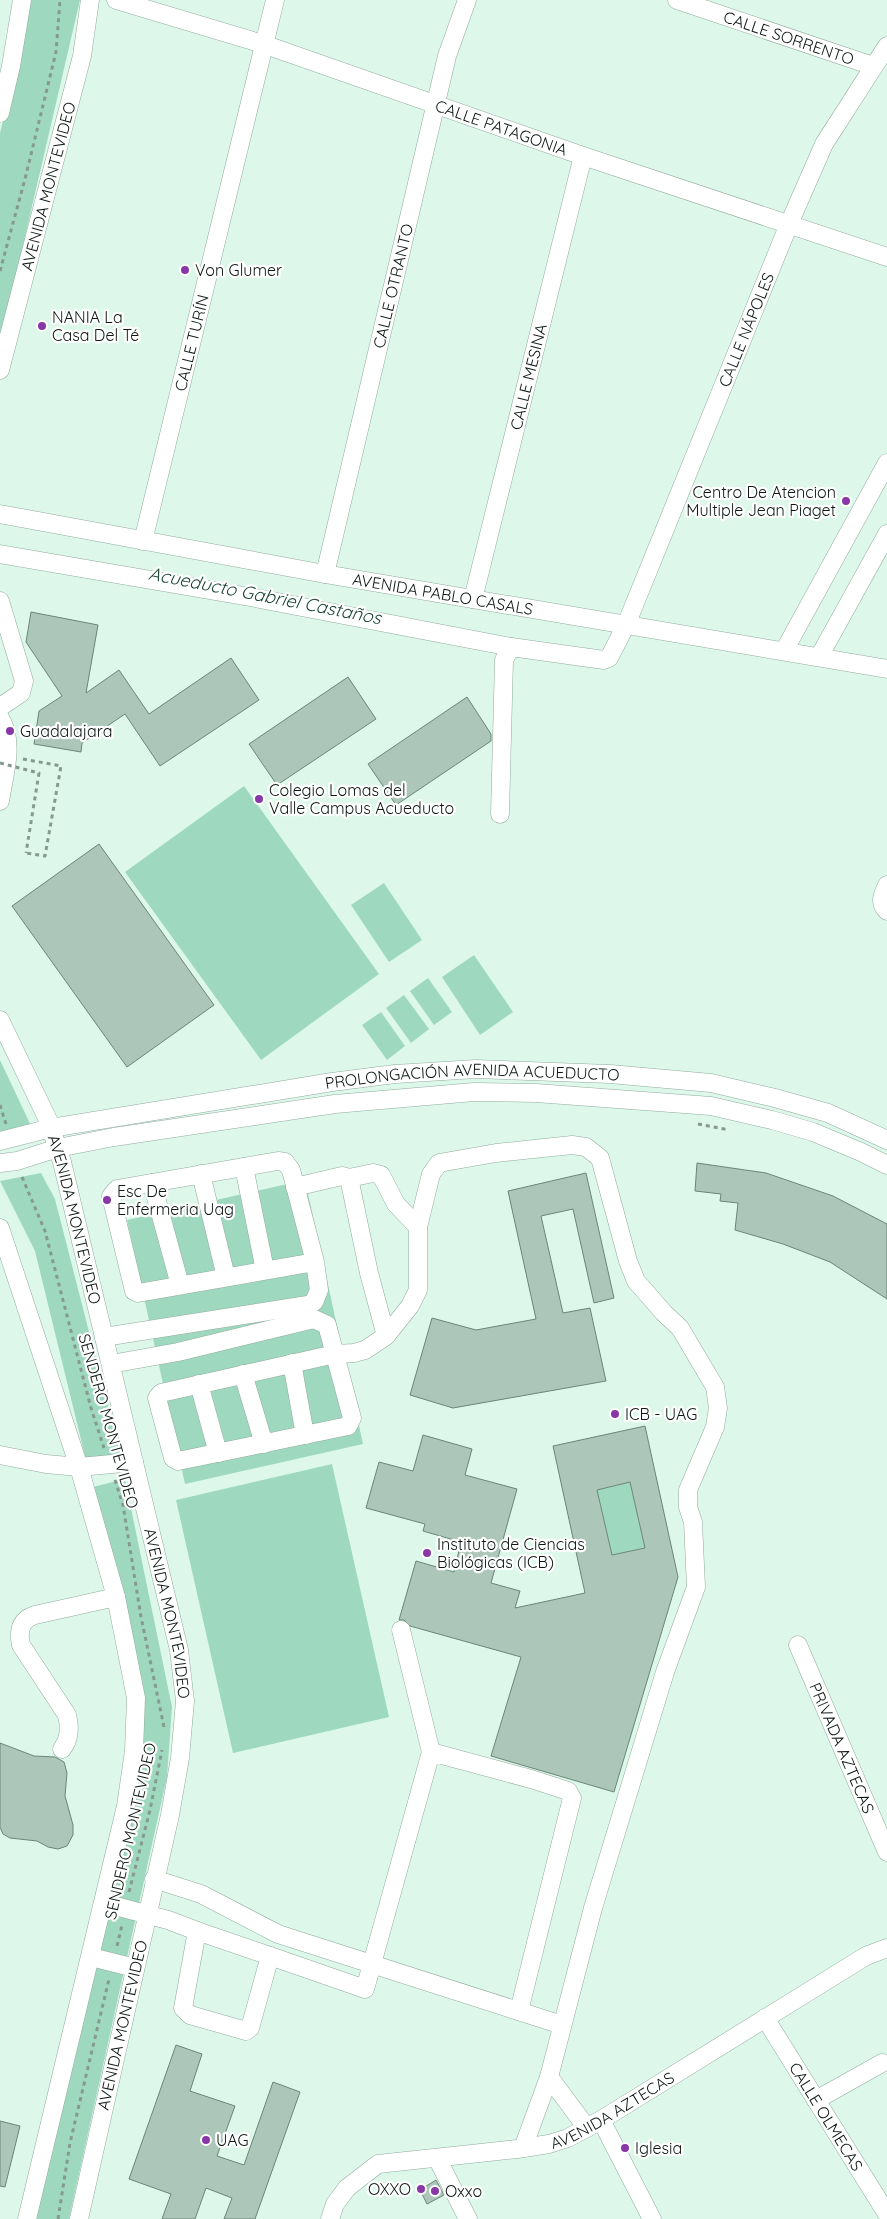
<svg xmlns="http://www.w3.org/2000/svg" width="887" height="2219" font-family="Quicksand,sans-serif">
<rect width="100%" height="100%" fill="#ddf8eb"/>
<g fill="#9ed9bf">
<polygon points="25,0 80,0 0,344 0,133 12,84"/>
<polygon points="244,786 379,974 261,1060 125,872"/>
<polygon points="384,883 422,940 389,962 351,905"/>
<polygon points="474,955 513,1012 480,1035 442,977"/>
<polygon points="428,978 452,1012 434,1025 410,991"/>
<polygon points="404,995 429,1029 411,1043 386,1008"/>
<polygon points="381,1012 405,1046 387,1060 362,1025"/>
<polygon points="0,1060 33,1130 0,1135"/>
<polygon points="41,1173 55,1199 121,1457 86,1460 35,1251 0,1181"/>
<polygon points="305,1180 363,1444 185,1484 127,1220"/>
<polygon points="332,1464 389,1717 233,1753 176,1500"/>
<polygon points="125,1479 172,1707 167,1777 69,2219 35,2219 139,1760 93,1487"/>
<polygon points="630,1482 645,1548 612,1555 597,1490"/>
</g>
<g fill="#acc6ba" stroke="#6c8579" fill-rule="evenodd">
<polygon points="31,612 98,625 86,693 119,670 149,714 231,658 259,700 160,766 125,714 82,743 81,752 34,744 39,711 62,696 26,642"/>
<polygon points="348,677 376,719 277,785 249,744"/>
<polygon points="467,697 491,734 491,741 396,805 368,764"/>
<polygon points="99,844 214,1005 127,1067 12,906"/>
<polygon points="697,1163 766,1173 833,1196 887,1224 887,1299 830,1262 783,1244 735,1230 738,1203 720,1201 721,1194 695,1191"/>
<polygon points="586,1173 614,1298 594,1303 573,1209 541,1216 563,1313 590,1308 606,1381 453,1408 410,1395 432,1318 476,1330 536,1319 508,1191"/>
<path d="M 645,1426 L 678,1577 L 614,1792 L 491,1756 L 521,1657 L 410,1626 L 404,1620 L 399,1620 L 416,1561 L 454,1572 L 461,1542 L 423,1531 L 425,1524 L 366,1508 L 379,1462 L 413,1471 L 423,1435 L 472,1449 L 465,1475 L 517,1489 L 491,1583 L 520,1591 L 515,1608 L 585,1593 L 553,1446 ZM 630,1482 L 645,1548 L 612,1555 L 597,1490 Z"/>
<polygon points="0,1743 34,1756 55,1757 64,1762 67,1773 65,1796 73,1825 73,1835 67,1846 58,1849 48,1847 37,1841 10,1838 3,1834 0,1827"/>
<polygon points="176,2045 202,2054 190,2091 235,2106 217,2156 244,2165 273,2082 300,2092 255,2219 224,2219 232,2198 206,2188 195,2219 162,2219 171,2194 129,2179"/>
<polygon points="0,2121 20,2126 5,2187 0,2186"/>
<polygon points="436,2180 444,2195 427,2204 420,2190"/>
</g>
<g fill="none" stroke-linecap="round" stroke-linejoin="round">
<defs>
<g id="minor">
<path id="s1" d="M 116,0 L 263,44 L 583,156 L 887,257"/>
<path id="s2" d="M 677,0 L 873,66"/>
<polyline points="0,113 11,66 22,0"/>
<path id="s3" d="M 0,370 L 82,56 L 90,0"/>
<path id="s4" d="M 0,514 L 325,574 L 887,669"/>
<path id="s5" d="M 143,541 L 275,0"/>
<polyline points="0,554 250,597 511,647"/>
<path id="s6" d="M 325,574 L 447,56 L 467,0"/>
<path id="s7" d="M 473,599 L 583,156"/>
<polyline points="0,601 24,681 21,693 0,707"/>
<polyline points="784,651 887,463"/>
<polyline points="819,657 887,534"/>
<path d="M 0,718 C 15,743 4,774 0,801"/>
<path id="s8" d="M 500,814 L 504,660 L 511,647 L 604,660 L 609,658 L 626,625 L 789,224 L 824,144 L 887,46"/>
<path d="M 887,885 C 883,895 878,902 887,911"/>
<path id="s9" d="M 0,1020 L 49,1122 L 62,1162 L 179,1650 L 185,1701 L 180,1758 L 170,1815 L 79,2219"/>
<path id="s10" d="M 0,1141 L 51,1128 L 332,1082 L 395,1074 L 476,1069 L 610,1074 L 711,1083 L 775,1098 L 828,1113 L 887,1140"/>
<polyline points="0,1163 17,1161 58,1148 114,1137 335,1104 474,1092 536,1093 711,1106 772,1120 813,1132 861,1152 887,1165"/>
<polyline points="244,1167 265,1270"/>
<polyline points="201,1174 226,1277"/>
<polyline points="349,1178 373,1173 381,1175 396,1204 418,1227 418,1290 410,1306 386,1336"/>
<polyline points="152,1183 180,1285"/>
<polyline points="418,1227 431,1174 439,1163 496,1153 572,1145 586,1147 600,1158 628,1261 636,1281 664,1313 680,1328 715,1387 718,1408 715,1427 688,1490 688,1507 693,1522 696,1587 665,1672 593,1908 549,2077 523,2148"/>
<polyline points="0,1228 79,1467 116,1597 136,1698 134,1751 126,1806 27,2219"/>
<polyline points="104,1337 308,1305 314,1302 319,1290 315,1262 291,1170 285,1162 278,1161 117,1189 111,1196 134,1291 138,1293 315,1262"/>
<polyline points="292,1363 305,1435"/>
<polyline points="111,1364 178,1352 314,1319 327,1325 352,1418 348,1426 178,1461 173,1458 157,1398 161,1393 335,1354 354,1353 365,1350 386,1336 369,1273 349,1178 342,1176 295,1187"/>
<polyline points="243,1374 264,1444"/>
<polyline points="199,1384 218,1453"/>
<polyline points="0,1455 46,1464 79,1467 134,1462"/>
<polyline points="401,1630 431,1752"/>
<path id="s11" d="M 798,1645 L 887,1852"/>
<path d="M 62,1749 C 70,1739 70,1727 67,1715 L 21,1645 C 18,1631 20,1620 35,1615 L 116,1597"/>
<polyline points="154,1879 201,1894 278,1934 562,2025"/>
<polyline points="104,1903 168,1920 197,1931 183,2008 190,2015 246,2031 250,2028 270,1956 365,1989 431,1752 531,1779 568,1791 572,1798 519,2011"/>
<polyline points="197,1931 270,1956"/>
<polyline points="91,1957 135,1968"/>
<path id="s12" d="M 765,2018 L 887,2214"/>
<polyline points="549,2077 587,2128"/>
<polyline points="816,2100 882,2063"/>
<polyline points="601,2120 652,2219"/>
<polyline points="437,2158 468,2219"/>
<path id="s13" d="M 330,2219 L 335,2204 L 347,2188 L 378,2164 L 517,2149 L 549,2144 L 568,2138 L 601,2120 L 866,1956 L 887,1948"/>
</g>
</defs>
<use href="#minor" stroke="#91ab9f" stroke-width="19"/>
<g stroke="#869990" stroke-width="3" stroke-dasharray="4 4" stroke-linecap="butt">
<polyline points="0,271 25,179 56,52 60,0"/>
<polyline points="23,759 61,766 45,856 26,853"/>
<polyline points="0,1105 6,1124"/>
<polyline points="698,1124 729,1130"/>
<polyline points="22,1177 45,1231 91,1408 104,1448"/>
<polyline points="115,1480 123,1505 141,1617 164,1727"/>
<polyline points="129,1892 150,1810 162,1750"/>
<polyline points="117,1946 122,1925"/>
<polyline points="58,2219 70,2143 109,1979"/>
</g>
<use href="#minor" stroke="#fff" stroke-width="18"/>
<polyline stroke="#869990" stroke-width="3" stroke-dasharray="4 4" stroke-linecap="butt" points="0,763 39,773 26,853"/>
</g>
<g fill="#8837a6" stroke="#fff" stroke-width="2">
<circle cx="185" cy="270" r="5"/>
<circle cx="42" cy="326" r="5"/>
<circle cx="846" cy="501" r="5"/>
<circle cx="10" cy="731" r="5"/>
<circle cx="259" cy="799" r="5"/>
<circle cx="107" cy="1200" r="5"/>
<circle cx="615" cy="1414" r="5"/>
<circle cx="427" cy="1553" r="5"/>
<circle cx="206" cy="2140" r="5"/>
<circle cx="625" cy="2148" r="5"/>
<circle cx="421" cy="2189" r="5"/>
<circle cx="435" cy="2191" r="5"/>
</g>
<g text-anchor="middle" stroke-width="4.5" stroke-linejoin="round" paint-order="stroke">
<g font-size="16" fill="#0d1713" stroke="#fff">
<text dy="6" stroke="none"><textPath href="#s2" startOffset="118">CALLE SORRENTO</textPath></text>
<text dy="6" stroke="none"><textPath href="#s1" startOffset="406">CALLE PATAGONIA</textPath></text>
<text dy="6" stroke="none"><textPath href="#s3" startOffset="190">AVENIDA MONTEVIDEO</textPath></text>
<text dy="6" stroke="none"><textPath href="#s6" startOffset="296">CALLE OTRANTO</textPath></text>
<text dy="6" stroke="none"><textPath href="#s8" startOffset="624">CALLE NÁPOLES</textPath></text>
<text dy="6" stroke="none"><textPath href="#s5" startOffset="204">CALLE TURÍN</textPath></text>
<text dy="6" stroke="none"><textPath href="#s7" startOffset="229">CALLE MESINA</textPath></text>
<text dy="6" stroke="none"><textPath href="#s4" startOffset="450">AVENIDA PABLO CASALS</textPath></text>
<text dy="6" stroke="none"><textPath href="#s10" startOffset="478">PROLONGACIÓN AVENIDA ACUEDUCTO</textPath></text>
<text dy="6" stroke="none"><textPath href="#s9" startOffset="214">AVENIDA MONTEVIDEO</textPath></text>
<text transform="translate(109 1421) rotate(74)" y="6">SENDERO MONTEVIDEO</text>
<text dy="6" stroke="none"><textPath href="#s9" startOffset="619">AVENIDA MONTEVIDEO</textPath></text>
<text dy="6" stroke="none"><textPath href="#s11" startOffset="112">PRIVADA AZTECAS</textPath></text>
<text transform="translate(130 1831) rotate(-77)" y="6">SENDERO MONTEVIDEO</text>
<text transform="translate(122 2025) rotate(-77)" y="6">AVENIDA MONTEVIDEO</text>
<text dy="6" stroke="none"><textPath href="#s13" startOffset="319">AVENIDA AZTECAS</textPath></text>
<text dy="6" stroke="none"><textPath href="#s12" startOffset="116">CALLE OLMECAS</textPath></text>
</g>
<g font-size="16" fill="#0d1713" stroke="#fff" text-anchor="start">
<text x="195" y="276">Von Glumer</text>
<text x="52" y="323">NANIA La<tspan x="52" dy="18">Casa Del Té</tspan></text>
<text x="836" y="498" text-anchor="end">Centro De Atencion<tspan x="836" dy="18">Multiple Jean Piaget</tspan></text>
<text x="20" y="737">Guadalajara</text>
<text x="269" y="796">Colegio Lomas del<tspan x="269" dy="18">Valle Campus Acueducto</tspan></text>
<text x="117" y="1197">Esc De<tspan x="117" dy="18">Enfermeria Uag</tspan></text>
<text x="625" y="1420">ICB - UAG</text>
<text x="437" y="1550">Instituto de Ciencias<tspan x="437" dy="18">Biológicas (ICB)</tspan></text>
<text x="216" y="2146">UAG</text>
<text x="635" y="2154">Iglesia</text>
<text x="411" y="2195" text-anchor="end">OXXO</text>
<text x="445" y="2197">Oxxo</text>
</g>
<g font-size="18" font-style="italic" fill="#1e4838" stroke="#fff">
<text transform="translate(265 596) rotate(11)" y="6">Acueducto Gabriel Castaños</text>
</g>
</g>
</svg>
